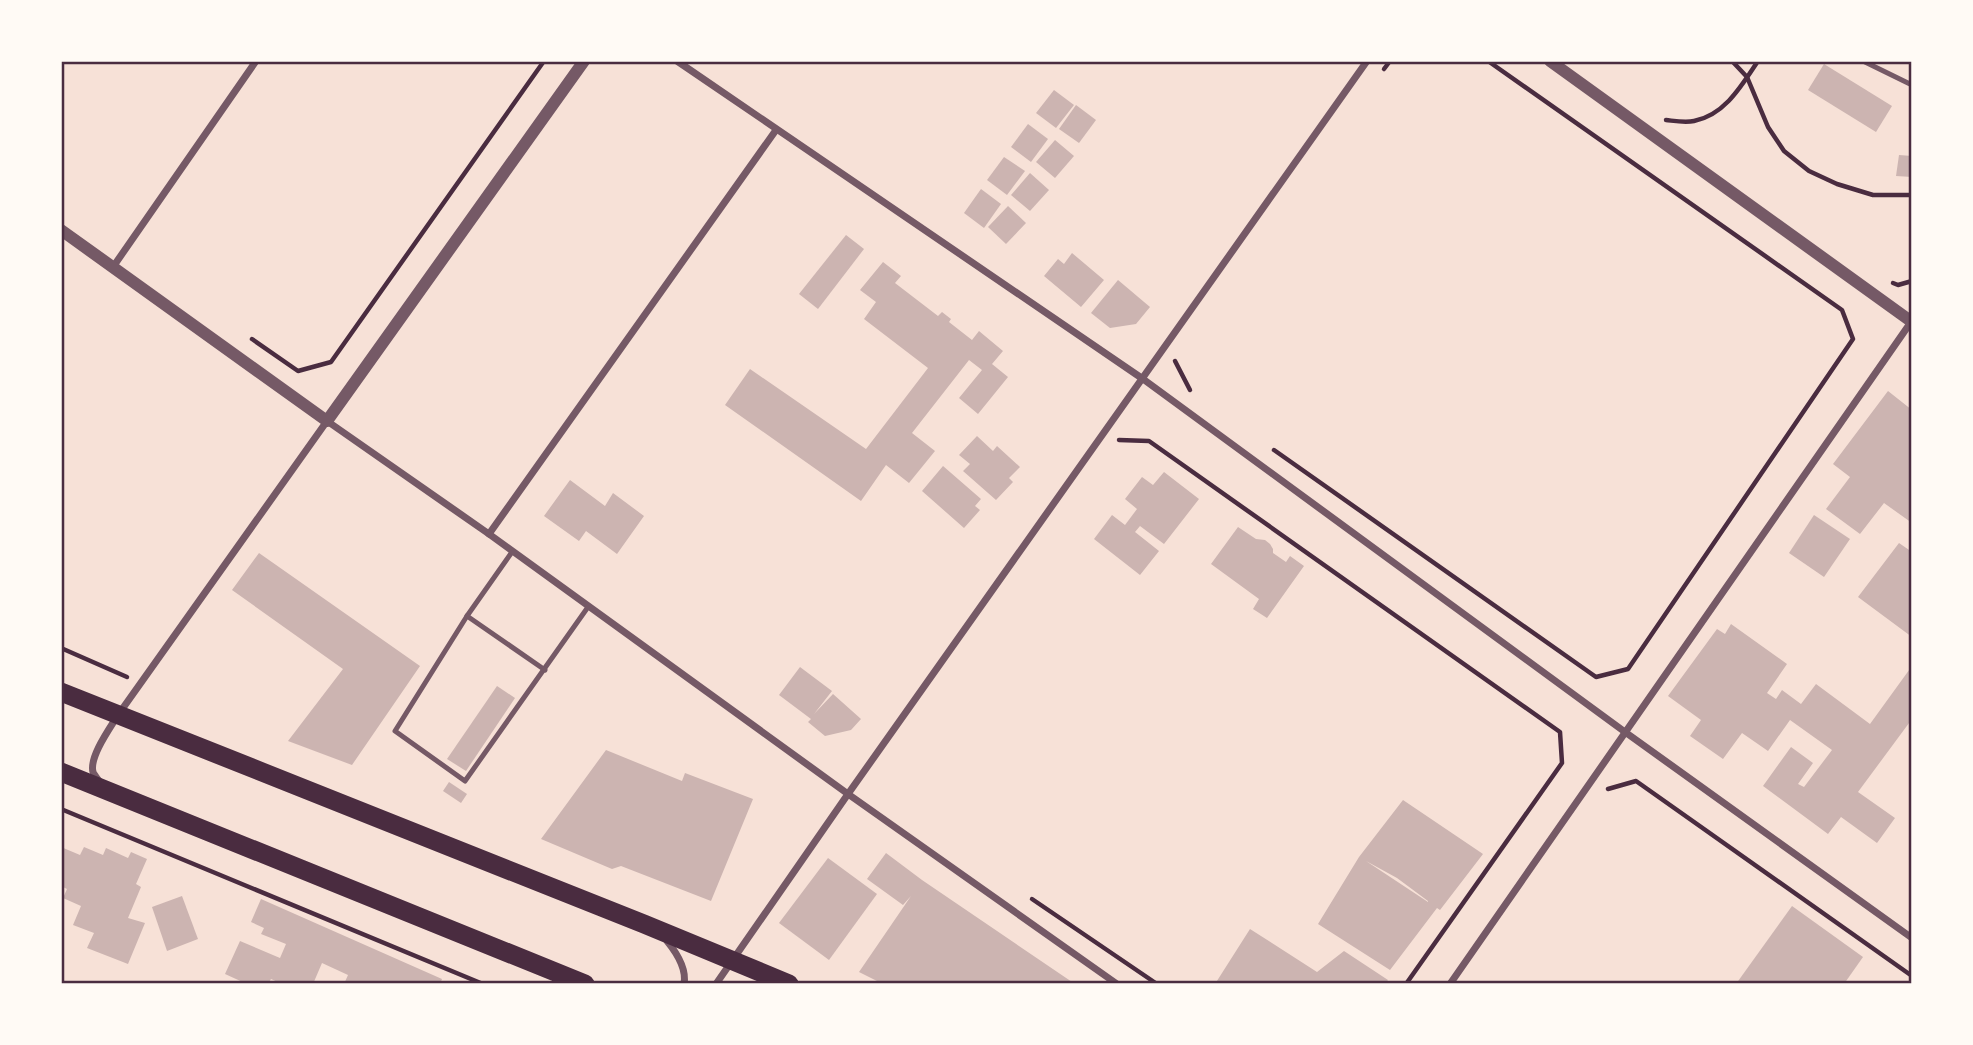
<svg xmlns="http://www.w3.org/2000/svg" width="1973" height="1045" font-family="Barlow,sans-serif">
<rect width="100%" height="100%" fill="#f7e1d7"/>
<g fill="#ccb4b1" fill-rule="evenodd">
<polygon points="1824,64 1892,106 1876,132 1808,90"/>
<polygon points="1054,90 1074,105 1056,128 1036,113"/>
<polygon points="1076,105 1096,120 1079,143 1059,129"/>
<polygon points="1028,124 1048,139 1031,162 1011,147"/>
<polygon points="1055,140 1074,156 1055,178 1036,162"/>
<polygon points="1899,155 1912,156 1912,177 1896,176"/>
<polygon points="1004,157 1025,171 1007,195 987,180"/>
<polygon points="1030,173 1049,190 1030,211 1011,195"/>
<polygon points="981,189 1001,204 984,228 964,213"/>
<polygon points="1008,206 1026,223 1006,244 988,227"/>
<polygon points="846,235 864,249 818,309 799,294"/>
<polygon points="1072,253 1104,280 1081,307 1044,276 1058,259 1064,264"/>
<polygon points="883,262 901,276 895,283 938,316 942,312 951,319 949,322 972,340 979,331 1003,351 992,364 1008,377 978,414 959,398 982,370 969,360 912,433 935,451 909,483 886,465 861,501 725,405 750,369 866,449 928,368 864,319 876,302 860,290"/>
<polygon points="1118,280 1150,307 1136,324 1110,328 1091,313"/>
<polygon points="1888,391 1912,410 1912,523 1884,503 1860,534 1826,509 1850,477 1833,464"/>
<polygon points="977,436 993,451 997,446 1020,467 1009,478 1013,482 996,500 963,471 970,464 959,455"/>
<polygon points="943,466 981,499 975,506 980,510 964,528 922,491"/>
<polygon points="1164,472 1199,499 1164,544 1140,526 1135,532 1159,551 1140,575 1094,539 1112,515 1125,525 1137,509 1125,499 1142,477 1153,485"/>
<polygon points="570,480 605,506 613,493 644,516 617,554 586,531 579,541 544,516"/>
<polygon points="1814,515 1850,539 1824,577 1789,553"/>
<polygon points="1238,527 1256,539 1265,540 1270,544 1273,549 1273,553 1286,562 1290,556 1304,566 1267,618 1253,609 1259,599 1211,564"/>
<polygon points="1899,543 1912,552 1912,581 1909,585 1912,587 1912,637 1858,597"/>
<polygon points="259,553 420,666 352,765 288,741 343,669 232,590"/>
<polygon points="1731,624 1787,664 1767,693 1776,699 1782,690 1801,704 1816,684 1870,724 1912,666 1912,719 1858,792 1895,818 1877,843 1841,817 1828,834 1763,786 1791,747 1813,763 1798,784 1804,787 1832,750 1790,720 1768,751 1742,733 1723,759 1690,736 1701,720 1668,696 1717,629 1725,634"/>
<polygon points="800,667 832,691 814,714 833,694 861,719 851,730 825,736 808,722 811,719 779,695"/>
<polygon points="497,686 515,698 466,771 447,759"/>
<polygon points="606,750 682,781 685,773 753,799 711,901 621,866 612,869 541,839"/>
<polygon points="449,782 467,794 461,803 443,791"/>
<path d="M 1403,800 L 1483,854 L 1440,910 L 1437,908 L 1390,970 L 1318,924 L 1359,857 ZM 1366,861 L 1397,878 L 1428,901 L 1428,902 Z"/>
<polygon points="61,847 80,855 84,847 103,855 106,848 128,858 131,852 147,859 136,884 141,887 128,918 145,923 128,964 87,948 94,933 73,925 81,906 63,898 67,889 61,886"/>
<polygon points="886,853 922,880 1075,984 883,984 859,972 911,896 903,905 867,879"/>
<polygon points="828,858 877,894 829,960 779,923"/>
<polygon points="182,896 198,939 167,951 152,907"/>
<polygon points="261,899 442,979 440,984 344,984 348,975 322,963 313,984 282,984 271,979 268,984 247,984 225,974 240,941 280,958 286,944 261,934 264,928 251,922"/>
<polygon points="1792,906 1863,957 1844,984 1736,984"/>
<polygon points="1250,929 1317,972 1344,951 1388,980 1385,984 1215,984"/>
</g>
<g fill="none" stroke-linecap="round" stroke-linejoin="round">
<g stroke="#4a2c40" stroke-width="4.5">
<polyline points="1732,61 1747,77 1768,127 1784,151 1809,171 1837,184 1873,195 1912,195"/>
<polyline points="1384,69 1390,61"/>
<path d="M 1666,120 C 1675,121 1685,123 1694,121 C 1725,115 1742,85 1758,61"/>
<polyline points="1893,283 1898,285 1912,281"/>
<polyline points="252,339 298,371 331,362 544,61"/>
<polyline points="1175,361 1190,390"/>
<polyline points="1119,440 1149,441 1560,732 1562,763 1406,984"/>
<polyline points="1274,450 1596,677 1628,669 1853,339 1842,310 1488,61"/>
<polyline points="61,648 127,677"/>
<polyline points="1608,789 1636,781 1912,976"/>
<polyline points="61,809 483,984"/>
<polyline points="1032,899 1157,984"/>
</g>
<g stroke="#755966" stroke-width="5">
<polyline points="1863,61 1912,85"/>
<polyline points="512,552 467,616 395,731 465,781 588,607"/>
<polyline points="467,616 545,670"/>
</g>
<g stroke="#755966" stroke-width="7">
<polyline points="677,61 1143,379 1625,732 1912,938"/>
<polyline points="113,267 256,61"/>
<polyline points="489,534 776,130"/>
<path d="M 100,782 C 99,781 93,773 93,772 C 89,757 110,728 118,715 L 327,421 L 489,534 L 848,794 L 1117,984"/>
<path d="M 667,941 C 676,952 687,968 684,984"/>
<polyline points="716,984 848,794 1367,61"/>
<polyline points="1450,984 1911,322"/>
</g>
<g stroke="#755966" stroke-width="12">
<polyline points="1550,61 1912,322"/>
<polyline points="61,230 327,421 584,61"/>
</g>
<g stroke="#4a2c40" stroke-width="19">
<polyline points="61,692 644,924 789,984"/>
<polyline points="61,772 585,984"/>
</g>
</g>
<rect width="1973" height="1045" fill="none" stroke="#fffaf5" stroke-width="126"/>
<rect x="63" y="63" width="1847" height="919" fill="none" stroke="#4a2c40" stroke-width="2.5"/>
</svg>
